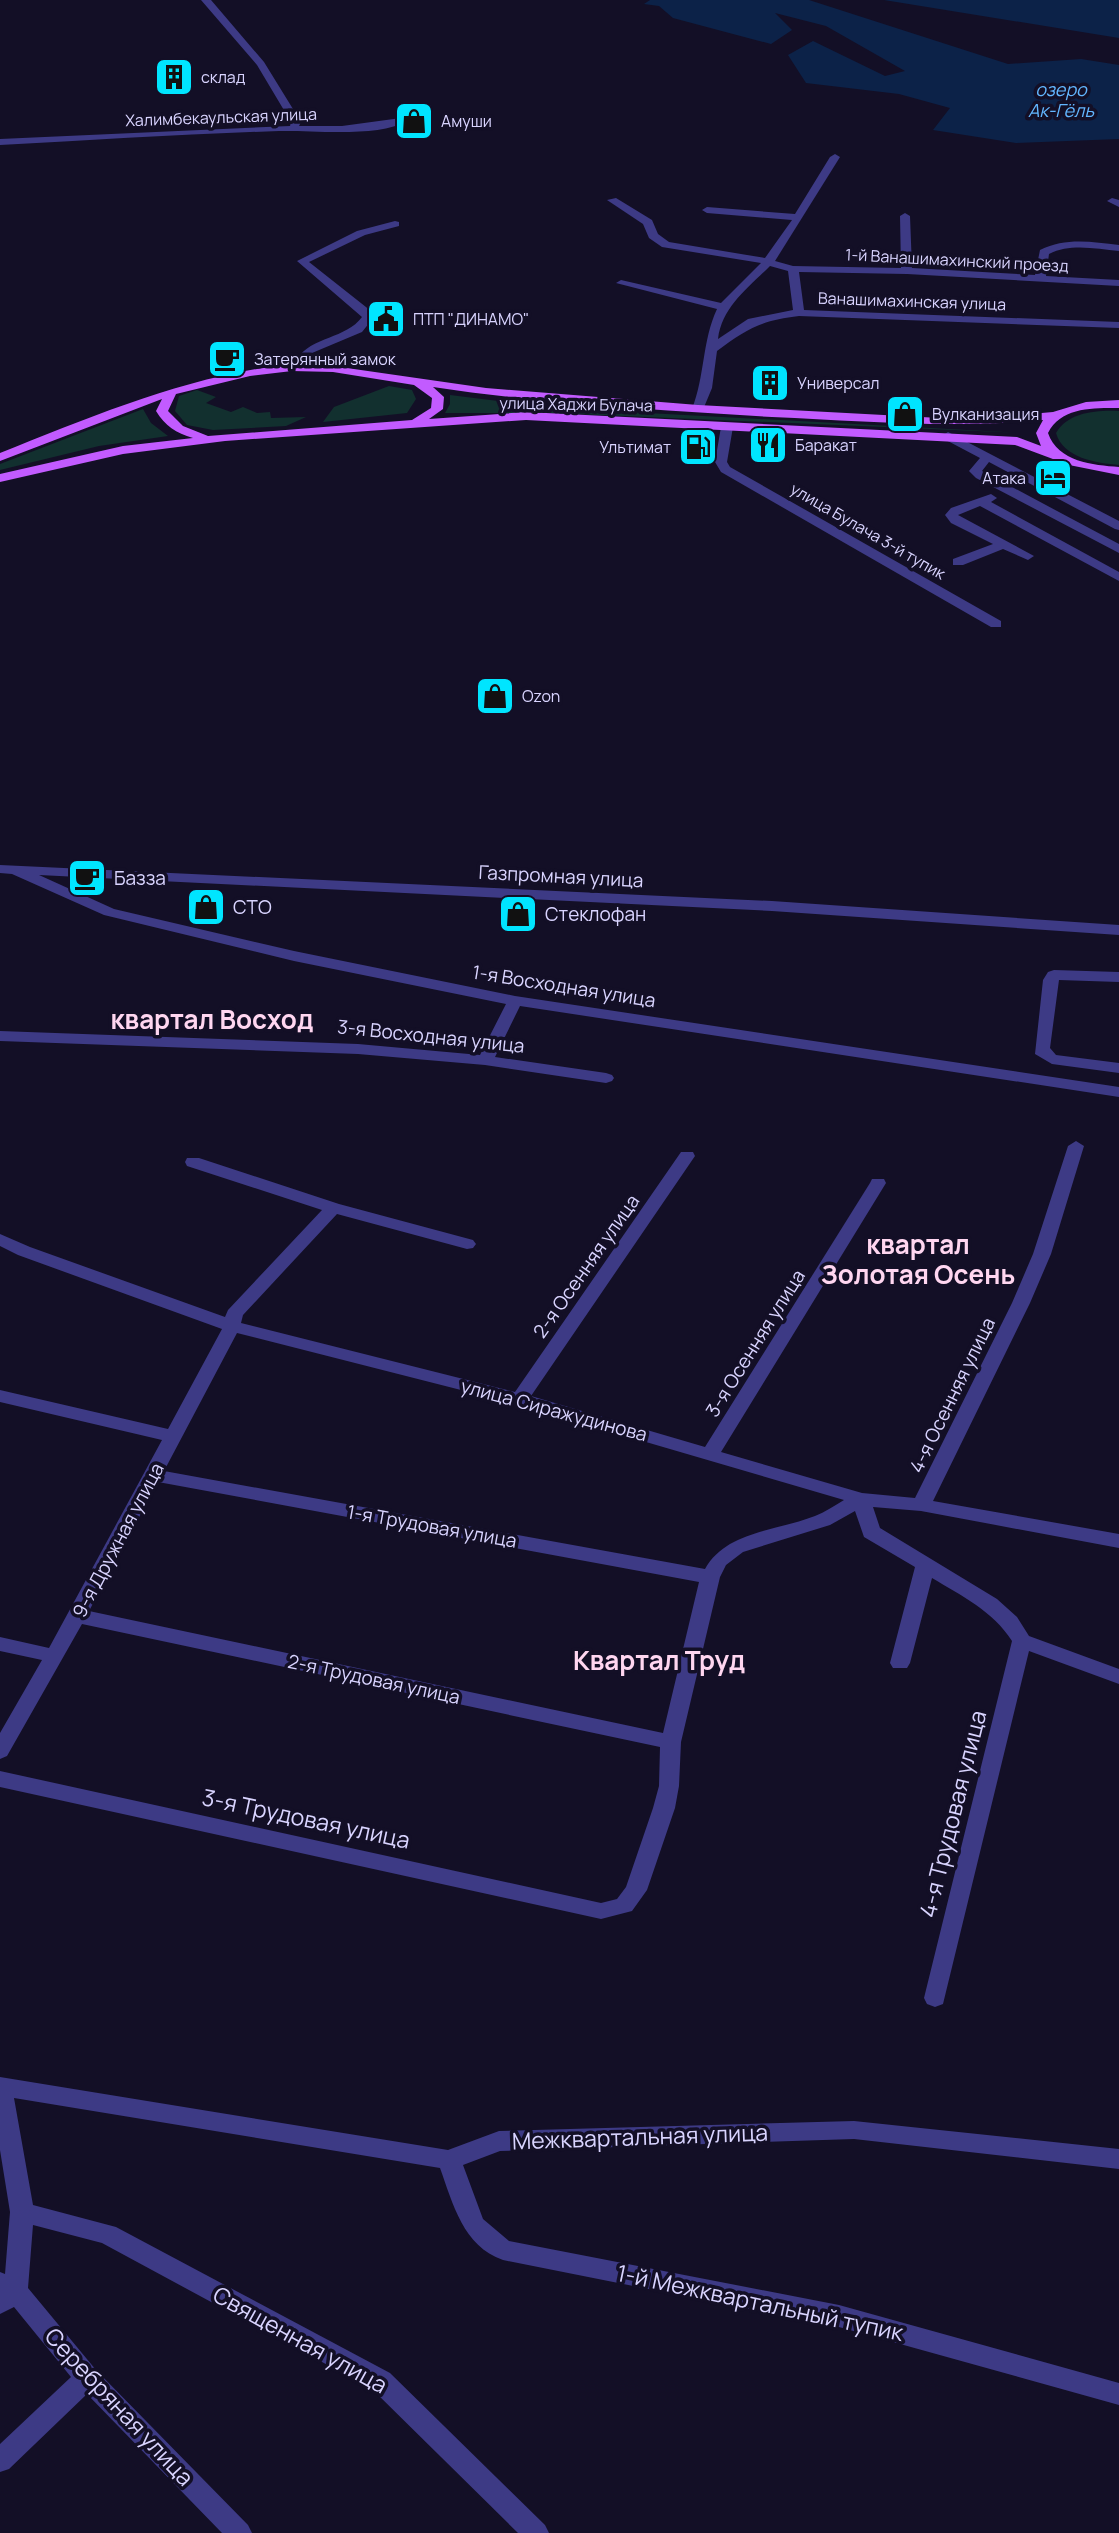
<svg xmlns="http://www.w3.org/2000/svg" width="1119" height="2533" font-family="Manrope,sans-serif">
<rect width="100%" height="100%" fill="#130f26"/>
<g fill="#12302f">
<polygon points="389,386 412,390 416,399 407,413 323,422 334,407"/>
<polygon points="197,390 216,397 206,403 231,412 243,407 257,413 270,412 271,418 306,417 286,426 213,430 187,425 175,411 179,396"/>
<polygon points="450,395 554,408 1025,433 554,413 445,413 450,404"/>
<polygon points="143,409 151,423 168,436 99,446 0,470 0,464"/>
<path d="M 1119,411 L 1119,465 C 1096,463 1063,458 1056,433 C 1068,412 1097,410 1119,411 Z"/>
</g>
<g fill="#0c2248">
<polygon points="650,0 809,0 1008,64 1081,59 1119,65 1119,139 1016,143 933,130 950,108 899,94 806,83 788,55 813,41 885,76 905,71 826,26 775,13 792,30 771,44 673,18 659,6 644,4"/>
<polygon points="884,0 1119,0 1119,38"/>
</g>
<g fill="none" stroke-linecap="round" stroke-linejoin="round">
<g fill="#3d3a85" fill-rule="evenodd">
<path d="M 201,0 L 211,0 L 264,62 L 301,122 L 299,126 L 342,126 L 401,118 L 406,121 C 380,138 311,130 279,131 C 186,134 93,140 0,145 L 0,139 L 290,126 L 291,122 L 257,65 Z"/>
<path d="M 835,154 L 840,157 L 775,261 L 793,266 L 901,268 L 900,216 L 905,213 L 910,216 L 912,268 L 1035,275 L 1040,250 C 1066,237 1092,242 1119,245 L 1119,251 C 1096,249 1071,243 1049,254 L 1046,276 L 1119,280 L 1119,286 L 907,274 L 799,272 L 804,310 L 1119,322 L 1119,328 L 799,316 C 762,320 746,329 717,351 L 712,388 L 702,412 L 694,412 L 692,409 C 705,376 702,341 717,309 L 616,283 L 621,280 L 721,303 L 761,263 L 662,247 L 649,238 L 643,224 L 607,200 L 616,198 L 652,220 L 658,234 L 669,242 L 765,258 L 792,220 L 707,213 L 702,210 L 707,207 L 795,214 L 830,157 ZM 770,266 L 788,271 L 793,310 L 748,319 L 718,339 C 722,307 748,288 770,266 Z"/>
<polygon points="1112,198 1119,200 1119,207 1107,201"/>
<path d="M 395,221 L 399,222 L 399,226 L 365,235 L 309,262 L 371,311 L 374,317 L 362,332 L 312,353 L 307,370 L 299,370 L 297,359 C 312,336 346,339 362,317 L 297,261 L 357,231 Z"/>
<polygon points="727,423 733,427 727,462 730,467 1001,621 1001,627 991,627 721,472 715,462 721,427"/>
<polygon points="948,432 1119,521 1119,530 1115,529 989,462 982,471 1119,544 1119,553 976,478 969,471 980,458 944,439 942,436"/>
<polygon points="991,494 997,498 991,502 1119,572 1119,581 980,506 958,515 1034,556 1028,560 1003,549 963,565 953,565 953,559 993,544 951,523 945,515 951,508"/>
<polygon points="0,865 772,901 1119,925 1119,935 772,911 39,875 114,909 294,951 515,996 1119,1087 1119,1097 520,1006 495,1057 606,1073 612,1075 614,1078 612,1081 606,1083 485,1065 358,1054 0,1041 0,1031 358,1044 480,1055 506,1004 294,961 104,915 12,874 0,873"/>
<polygon points="1054,970 1119,972 1119,982 1059,980 1050,1048 1056,1055 1119,1063 1119,1073 1052,1064 1035,1054 1043,980 1048,972"/>
<path d="M 1076,1141 L 1084,1146 L 1051,1254 L 1030,1303 L 933,1501 L 1119,1534 L 1119,1548 L 921,1511 L 873,1507 L 880,1528 L 997,1599 L 1017,1617 L 1029,1636 L 1119,1669 L 1119,1684 L 1029,1651 L 943,2004 L 935,2007 L 927,2004 L 924,1998 L 1012,1641 C 993,1611 962,1596 932,1578 L 910,1663 L 907,1668 L 893,1668 L 890,1663 L 915,1567 L 864,1537 L 855,1511 L 830,1525 L 743,1552 L 726,1565 L 720,1577 L 681,1742 L 679,1786 L 675,1808 L 647,1890 L 632,1911 L 601,1919 L 0,1787 L 0,1771 L 601,1903 L 617,1899 L 626,1887 L 653,1808 L 659,1786 L 660,1747 L 82,1624 L 7,1756 L 0,1759 L 0,1733 L 42,1660 L 0,1651 L 0,1637 L 49,1648 L 162,1440 L 0,1402 L 0,1390 L 168,1429 L 222,1329 L 18,1255 L 0,1246 L 0,1234 L 30,1247 L 225,1317 L 228,1310 L 322,1210 L 187,1166 L 185,1162 L 187,1158 L 199,1158 L 339,1204 L 473,1240 L 476,1244 L 473,1248 L 467,1249 L 337,1214 L 243,1315 L 241,1323 L 515,1392 L 681,1152 L 693,1152 L 695,1156 L 531,1396 L 705,1447 L 870,1183 L 872,1179 L 884,1179 L 886,1183 L 721,1452 L 862,1493 L 915,1498 L 1012,1303 L 1033,1254 L 1068,1146 ZM 237,1333 L 516,1404 L 844,1500 C 834,1506 825,1512 815,1516 C 777,1531 726,1531 705,1569 L 164,1471 ZM 158,1482 L 699,1582 L 663,1733 L 89,1611 Z"/>
<path d="M 0,2077 L 448,2150 L 499,2131 L 854,2121 L 1119,2149 L 1119,2169 L 854,2139 L 500,2151 L 463,2165 L 483,2219 L 509,2241 L 839,2305 L 1119,2383 L 1119,2405 L 839,2327 L 503,2260 C 463,2246 453,2204 440,2168 L 14,2098 L 33,2205 L 116,2227 L 390,2373 L 545,2525 L 549,2533 L 518,2533 L 372,2389 L 102,2243 L 33,2225 L 28,2288 L 96,2370 L 248,2525 L 252,2533 L 222,2533 L 87,2394 L 9,2469 L 0,2472 L 0,2444 L 71,2377 L 14,2307 L 0,2314 L 0,2272 L 5,2274 L 10,2212 L 0,2150 Z"/>
</g>
<path fill="#c25bff" fill-rule="evenodd" d="M 292,364 L 333,366 L 486,388 L 698,405 L 940,418 L 985,418 L 1053,412 L 1086,402 L 1119,400 L 1119,408 C 1093,408 1061,407 1048,433 C 1058,462 1093,465 1119,467 L 1119,475 L 1069,465 L 1015,445 L 526,420 L 225,441 L 123,454 L 0,482 L 0,474 L 123,446 L 193,438 C 176,433 165,426 156,411 L 162,399 L 0,461 L 0,453 C 96,415 189,375 292,364 ZM 292,371 L 333,372 L 414,385 L 432,398 L 431,408 L 412,420 L 208,436 L 183,426 L 168,411 L 176,394 L 250,376 ZM 433,387 C 545,404 659,410 772,417 C 863,421 953,429 1043,420 L 1036,433 L 1041,446 L 1017,437 L 526,412 L 429,419 L 443,409 L 444,397 Z"/>
</g>
<defs>
<symbol id="building-square" viewBox="-11 -11 22 22"><rect x="-9" y="-9" width="18" height="18" rx="4" fill="#00e5ff" stroke="#130f26"/><path d="M-4-6H4V6H1V3H-1V6H-4ZM-2.5-4.3h1.7v1.8h-1.7ZM.8-4.3h1.7v1.8H.8ZM-2.5-1h1.7V.8h-1.7ZM.8-1h1.7V.8H.8Z" fill="#111"/></symbol>
<symbol id="shop-square" viewBox="-11 -11 22 22"><rect x="-9" y="-9" width="18" height="18" rx="4" fill="#00e5ff" stroke="#130f26"/><path d="M-5-2.5h2.3a2.7 3.5 0 0 1 5.4 0H5L5.5 6h-11ZM-1.5-2.5h3a1.5 2.3 0 0 0-3 0Z" fill="#111"/></symbol>
<symbol id="civic-square" viewBox="-11 -11 22 22"><rect x="-9" y="-9" width="18" height="18" rx="4" fill="#00e5ff" stroke="#130f26"/><path d="M-.6-6.5H3V-4.5H.6V-3L4-1V1h2V6H-6V1h2V-1L-.6-3ZM-1.2 2.5V6h2.4V2.5Z" fill="#111"/></symbol>
<symbol id="cafe-square" viewBox="-11 -11 22 22"><rect x="-9" y="-9" width="18" height="18" rx="4" fill="#00e5ff" stroke="#130f26"/><path d="M-5.5-4.5H6V0H3Q3 3.5 0 3.5H-2.5Q-5.5 3.5-5.5 0ZM3-3.2v2h1.7v-2ZM-6 4.5H4V6H-6Z" fill="#111"/></symbol>
<symbol id="restaurant-square" viewBox="-11 -11 22 22"><rect x="-9" y="-9" width="18" height="18" rx="4" fill="#00e5ff" stroke="#130f26"/><path d="M-5-6h1v4h1v-4h1v4h1v-4h1v5L-1.5 .5V6h-2V.5L-5-1ZM5-6V6H3V1.5H1.5Q1.5-4 5-6Z" fill="#111"/></symbol>
<symbol id="fuel-square" viewBox="-11 -11 22 22"><rect x="-9" y="-9" width="18" height="18" rx="4" fill="#00e5ff" stroke="#130f26"/><path d="M-5.5-6h7V0h2V4h1.3V-2.5L3-4.5l.8-.8L6-3V5H2.5V1h-1V6h-7ZM-4.2-4.7v3.2H.2V-4.7Z" fill="#111"/></symbol>
<symbol id="hotel-square" viewBox="-11 -11 22 22"><rect x="-9" y="-9" width="18" height="18" rx="4" fill="#00e5ff" stroke="#130f26"/><path d="M-6-4.5h1.5V1H6V5H4.5V3h-9V5H-6ZM-4 0a1.8 1.8 0 1 1 3.6 0ZM.5 0V-2.5h3Q6-2.5 6 0Z" fill="#111"/></symbol>
</defs>
<g fill-rule="evenodd">
<use href="#building-square" x="152" y="55" width="44" height="44"/>
<use href="#shop-square" x="392" y="99" width="44" height="44"/>
<use href="#civic-square" x="364" y="297" width="44" height="44"/>
<use href="#cafe-square" x="205" y="337" width="44" height="44"/>
<use href="#building-square" x="748" y="361" width="44" height="44"/>
<use href="#shop-square" x="883" y="392" width="44" height="44"/>
<use href="#restaurant-square" x="746" y="423" width="44" height="44"/>
<use href="#fuel-square" x="676" y="425" width="44" height="44"/>
<use href="#hotel-square" x="1031" y="456" width="44" height="44"/>
<use href="#shop-square" x="473" y="674" width="44" height="44"/>
<use href="#cafe-square" x="65" y="856" width="44" height="44"/>
<use href="#shop-square" x="184" y="885" width="44" height="44"/>
<use href="#shop-square" x="496" y="892" width="44" height="44"/>
</g>
<g text-anchor="middle" stroke-width="7" stroke-linejoin="round" paint-order="stroke">
<g font-size="16" fill="#d9d4ff" stroke="#130f26" text-anchor="start">
<text x="201" y="83">склад</text>
<text x="441" y="127">Амуши</text>
<text x="413" y="325">ПТП "ДИНАМО"</text>
<text x="254" y="365">Затерянный замок</text>
<text x="797" y="389">Универсал</text>
<text x="932" y="420">Вулканизация</text>
<text x="795" y="451">Баракат</text>
<text x="671" y="453" text-anchor="end">Ультимат</text>
<text x="1026" y="484" text-anchor="end">Атака</text>
<text x="522" y="702">Ozon</text>
</g>
<g font-size="16" fill="#d9d4ff" stroke="#130f26">
<text transform="translate(221 117) rotate(-2)" y="6">Халимбекаульская улица</text>
<text transform="translate(957 260) rotate(3)" y="6">1-й Ванашимахинский проезд</text>
<text transform="translate(912 301) rotate(2)" y="6">Ванашимахинская улица</text>
<text transform="translate(576 404) rotate(1)" y="6">улица Хаджи Булача</text>
<text transform="translate(868 531) rotate(30)" y="6">улица Булача 3-й тупик</text>
</g>
<g font-size="18" font-style="italic" fill="#62b6ff" stroke="#130f26">
<text x="1061" y="96">озеро<tspan x="1061" dy="21">Ак-Гёль</tspan></text>
</g>
<g font-size="19" fill="#d9d4ff" stroke="#130f26">
<text transform="translate(561 876) rotate(3)" y="7">Газпромная улица</text>
<text transform="translate(564 986) rotate(9)" y="7">1-я Восходная улица</text>
<text transform="translate(431 1036) rotate(6)" y="7">3-я Восходная улица</text>
<text transform="translate(586 1266) rotate(-55)" y="7">2-я Осенняя улица</text>
<text transform="translate(755 1343) rotate(-58)" y="7">3-я Осенняя улица</text>
<text transform="translate(952 1395) rotate(-64)" y="7">4-я Осенняя улица</text>
<text transform="translate(554 1410) rotate(15)" y="7">улица Сиражудинова</text>
<text transform="translate(432 1526) rotate(10)" y="7">1-я Трудовая улица</text>
<text transform="translate(118 1540) rotate(-62)" y="7">9-я Дружная улица</text>
<text transform="translate(374 1679) rotate(12)" y="7">2-я Трудовая улица</text>
</g>
<g font-size="19" fill="#d9d4ff" stroke="#130f26" text-anchor="start">
<text x="114" y="885">Базза</text>
<text x="233" y="914">СТО</text>
<text x="545" y="921">Стеклофан</text>
</g>
<g font-size="23" fill="#d9d4ff" stroke="#130f26">
<text transform="translate(953 1814) rotate(-76)" y="8">4-я Трудовая улица</text>
<text transform="translate(306 1819) rotate(12)" y="8">3-я Трудовая улица</text>
<text transform="translate(640 2137) rotate(-2)" y="8">Межквартальная улица</text>
<text transform="translate(760 2303) rotate(12)" y="8">1-й Межквартальный тупик</text>
<text transform="translate(300 2340) rotate(29)" y="8">Священная улица</text>
<text transform="translate(119 2407) rotate(47)" y="8">Серебряная улица</text>
</g>
<g font-size="26" font-weight="bold" fill="#ffd6f0" stroke="#130f26">
<text x="212" y="1029">квартал Восход</text>
<text x="918" y="1254">квартал<tspan x="918" dy="30">Золотая Осень</tspan></text>
<text x="659" y="1670">Квартал Труд</text>
</g>
</g>
</svg>
